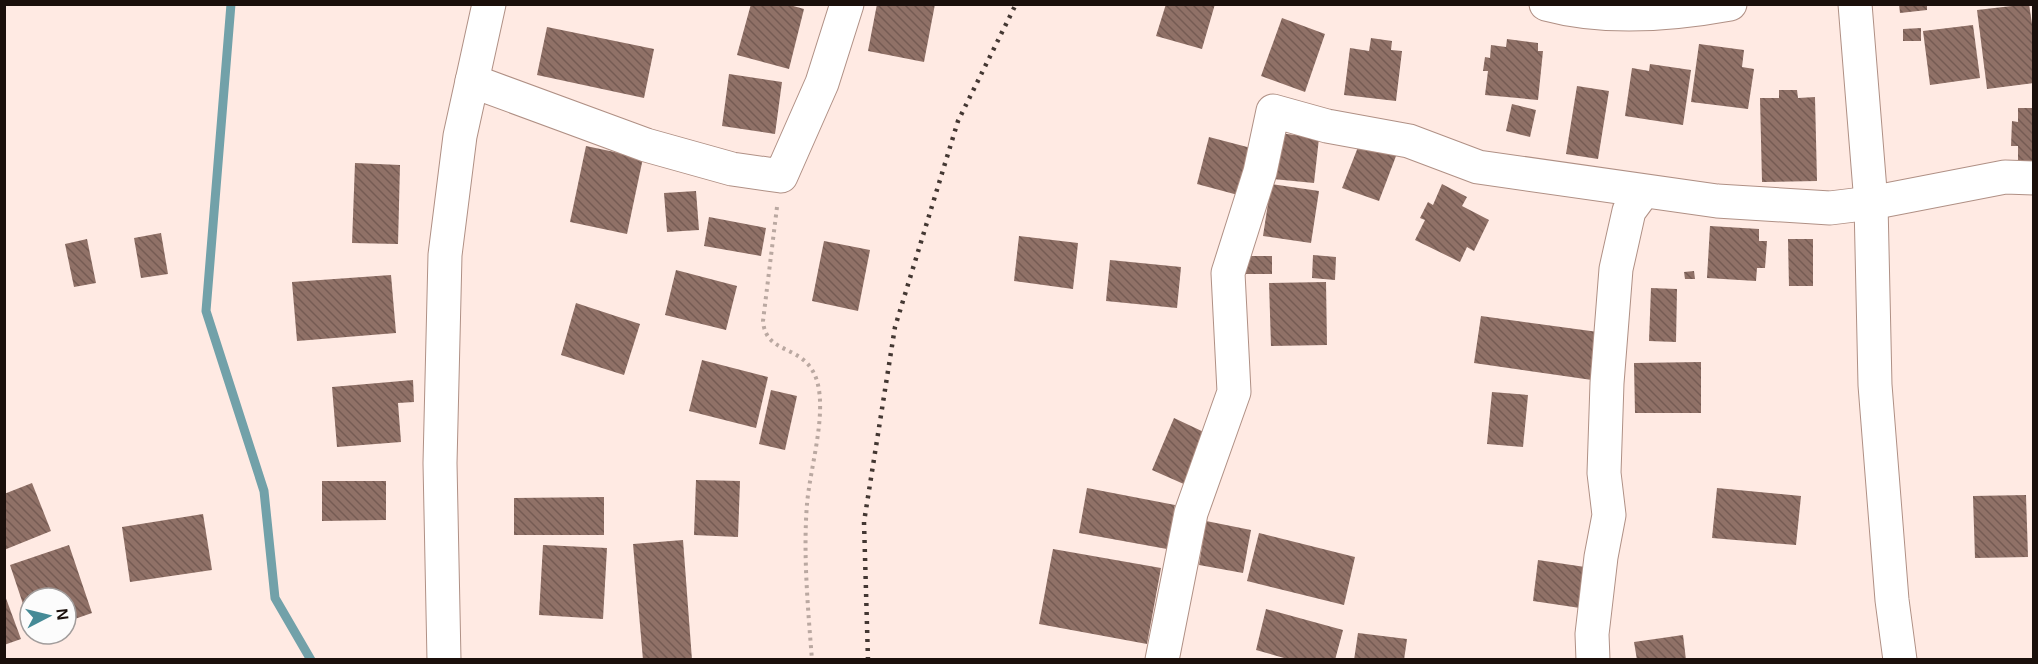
<svg xmlns="http://www.w3.org/2000/svg" width="2038" height="664" font-family="Arial,sans-serif">
<defs>
<pattern id="building-back-hatch" width="6" height="6" patternUnits="userSpaceOnUse" patternTransform="scale(1.5)"><rect width="6" height="6" fill="#907167"/><path d="M-1 5l2 2M0 0l6 6M5-1l2 2" fill="none" stroke="#755b53"/></pattern>
</defs>
<rect width="100%" height="100%" fill="#ffeae3"/>
<g fill="none" stroke-linecap="round" stroke-linejoin="round">
<polyline stroke="#72a1a9" stroke-width="9" points="231,4 206,311 264,491 275,598 311,660"/>
</g>
<g fill="url(#building-back-hatch)">
<polygon points="751,4 786,4 804,9 789,69 737,55"/>
<polygon points="877,4 935,4 924,62 868,51"/>
<polygon points="1166,4 1215,4 1202,49 1156,36"/>
<polygon points="1899,4 1927,4 1927,10 1900,13"/>
<polygon points="2029,4 2034,37 2034,83 1987,89 1977,10"/>
<polygon points="1282,18 1325,34 1305,92 1261,76"/>
<polygon points="1973,25 1980,78 1930,85 1923,31"/>
<polygon points="547,27 654,49 644,98 537,75"/>
<polygon points="1921,28 1921,41 1903,41 1903,29"/>
<polygon points="1371,38 1392,41 1391,50 1402,51 1396,101 1344,95 1350,48 1369,51"/>
<polygon points="1507,39 1538,43 1538,51 1543,51 1538,100 1485,95 1488,71 1483,71 1485,57 1490,58 1491,45 1506,47"/>
<polygon points="1699,44 1744,50 1742,67 1754,69 1748,109 1691,102"/>
<polygon points="1650,64 1691,70 1683,125 1625,116 1632,68 1649,71"/>
<polygon points="729,74 782,82 775,134 722,126"/>
<polygon points="1577,86 1609,91 1598,159 1566,154"/>
<polygon points="1779,90 1797,90 1798,98 1815,97 1817,181 1762,182 1760,98 1779,98"/>
<polygon points="1512,104 1536,110 1530,137 1506,131"/>
<polygon points="2018,108 2034,108 2034,162 2018,162 2018,146 2011,146 2012,121 2018,122"/>
<polygon points="1279,133 1319,138 1314,183 1273,179"/>
<polygon points="1209,137 1251,148 1238,195 1197,184"/>
<polygon points="1360,142 1396,156 1379,201 1342,188"/>
<polygon points="586,146 643,158 627,234 570,222"/>
<polygon points="355,163 400,165 398,244 352,243"/>
<polygon points="1271,184 1319,191 1311,243 1263,236"/>
<polygon points="1442,184 1467,197 1462,206 1489,220 1474,251 1467,247 1460,262 1415,240 1425,220 1420,218 1428,202 1433,205"/>
<polygon points="696,191 699,230 667,232 664,193"/>
<polygon points="709,217 766,228 761,256 704,246"/>
<polygon points="1710,226 1759,229 1759,241 1767,241 1765,268 1757,268 1756,281 1707,278"/>
<polygon points="161,233 168,274 141,278 134,238"/>
<polygon points="1019,236 1078,243 1073,289 1014,281"/>
<polygon points="87,239 96,283 74,287 65,244"/>
<polygon points="1788,239 1813,239 1813,286 1789,286"/>
<polygon points="824,241 870,250 858,311 812,301"/>
<polygon points="1313,255 1336,257 1335,280 1312,278"/>
<rect x="1242" y="256" width="30" height="18"/>
<polygon points="1110,260 1181,267 1177,308 1106,301"/>
<polygon points="676,270 737,286 726,330 665,315"/>
<polygon points="1694,271 1695,279 1685,279 1684,272"/>
<polygon points="391,275 396,333 297,341 292,282"/>
<polygon points="1326,282 1327,345 1271,346 1269,283"/>
<polygon points="1651,288 1677,289 1676,342 1649,341"/>
<polygon points="576,303 640,324 624,375 561,355"/>
<polygon points="1481,316 1598,332 1592,380 1474,363"/>
<polygon points="702,360 768,377 756,428 689,411"/>
<polygon points="1701,362 1701,413 1635,413 1634,363"/>
<polygon points="413,380 414,402 398,403 401,442 337,447 332,387"/>
<polygon points="771,390 797,396 785,450 759,444"/>
<polygon points="1492,392 1528,395 1523,447 1487,444"/>
<polygon points="1174,418 1208,434 1186,485 1152,470"/>
<polygon points="696,480 740,481 738,537 694,535"/>
<polygon points="322,481 386,481 386,520 322,521"/>
<polygon points="32,483 51,531 4,550 4,494"/>
<polygon points="1087,488 1175,505 1167,549 1079,533"/>
<polygon points="1717,488 1801,496 1796,545 1712,538"/>
<polygon points="2026,495 2028,557 1975,558 1973,496"/>
<polygon points="604,497 604,535 514,535 514,498"/>
<polygon points="203,514 212,570 130,582 122,527"/>
<polygon points="1206,521 1251,530 1243,573 1199,565"/>
<polygon points="1259,533 1355,557 1344,605 1247,581"/>
<polygon points="683,540 692,660 643,660 633,544"/>
<polygon points="69,545 92,613 66,622 66,598 30,598 30,625 10,565"/>
<polygon points="543,545 607,548 603,619 539,615"/>
<polygon points="1053,549 1161,568 1147,644 1039,624"/>
<polygon points="1538,560 1585,567 1580,608 1533,601"/>
<polygon points="4,593 21,639 4,645"/>
<polygon points="1266,609 1343,630 1335,660 1291,660 1256,650"/>
<polygon points="1358,633 1407,639 1404,660 1354,660"/>
<polygon points="1683,635 1686,660 1637,660 1634,642"/>
</g>
<g fill="none" stroke-linecap="round" stroke-linejoin="round">
<defs>
<g id="minor">
<path d="M 1546,4 C 1605,20 1670,15 1730,4"/>
<polyline points="1855,4 1871,203 1875,385 1892,600 1900,660"/>
<polyline points="472,81 646,145 732,169 781,176 822,83 847,4"/>
<polyline points="444,660 440,463 445,255 460,136 489,4"/>
<polyline points="1162,660 1191,513 1234,392 1228,273 1260,172 1273,111 1327,126 1409,141 1478,167 1717,201 1830,208 1871,203 2005,177 2034,178"/>
<polyline points="1593,660 1592,634 1601,557 1609,515 1604,473 1607,383 1616,269 1629,211 1643,192"/>
</g>
</defs>
<use href="#minor" stroke="#b09085" stroke-width="35"/>
<path stroke="#baa8a1" stroke-width="4" stroke-dasharray="3 4.5" stroke-linecap="butt" d="M 777,207 L 763,321 C 766,357 805,342 817,381 C 827,415 810,468 807,504 C 803,554 808,609 812,660"/>
<use href="#minor" stroke="#fff" stroke-width="33"/>
<polyline stroke="#433732" stroke-width="4.5" stroke-dasharray="3 6" stroke-linecap="butt" points="868,660 864,522 895,327 958,121 1016,4"/>
</g>
<rect width="2038" height="664" fill="none" stroke="#1a0f0b" stroke-width="12"/>
<g transform="translate(48 616) rotate(83)"><circle r="28" fill="#fcfcfc" stroke="#a29d9c" stroke-width="1.5"/>
<path d="M0-4.5L10 22L0 15L-10 22Z" fill="#458a96"/>
<text y="-9" font-size="16" font-weight="bold" text-anchor="middle" fill="#1a0f0b">N</text>
</g>
</svg>
